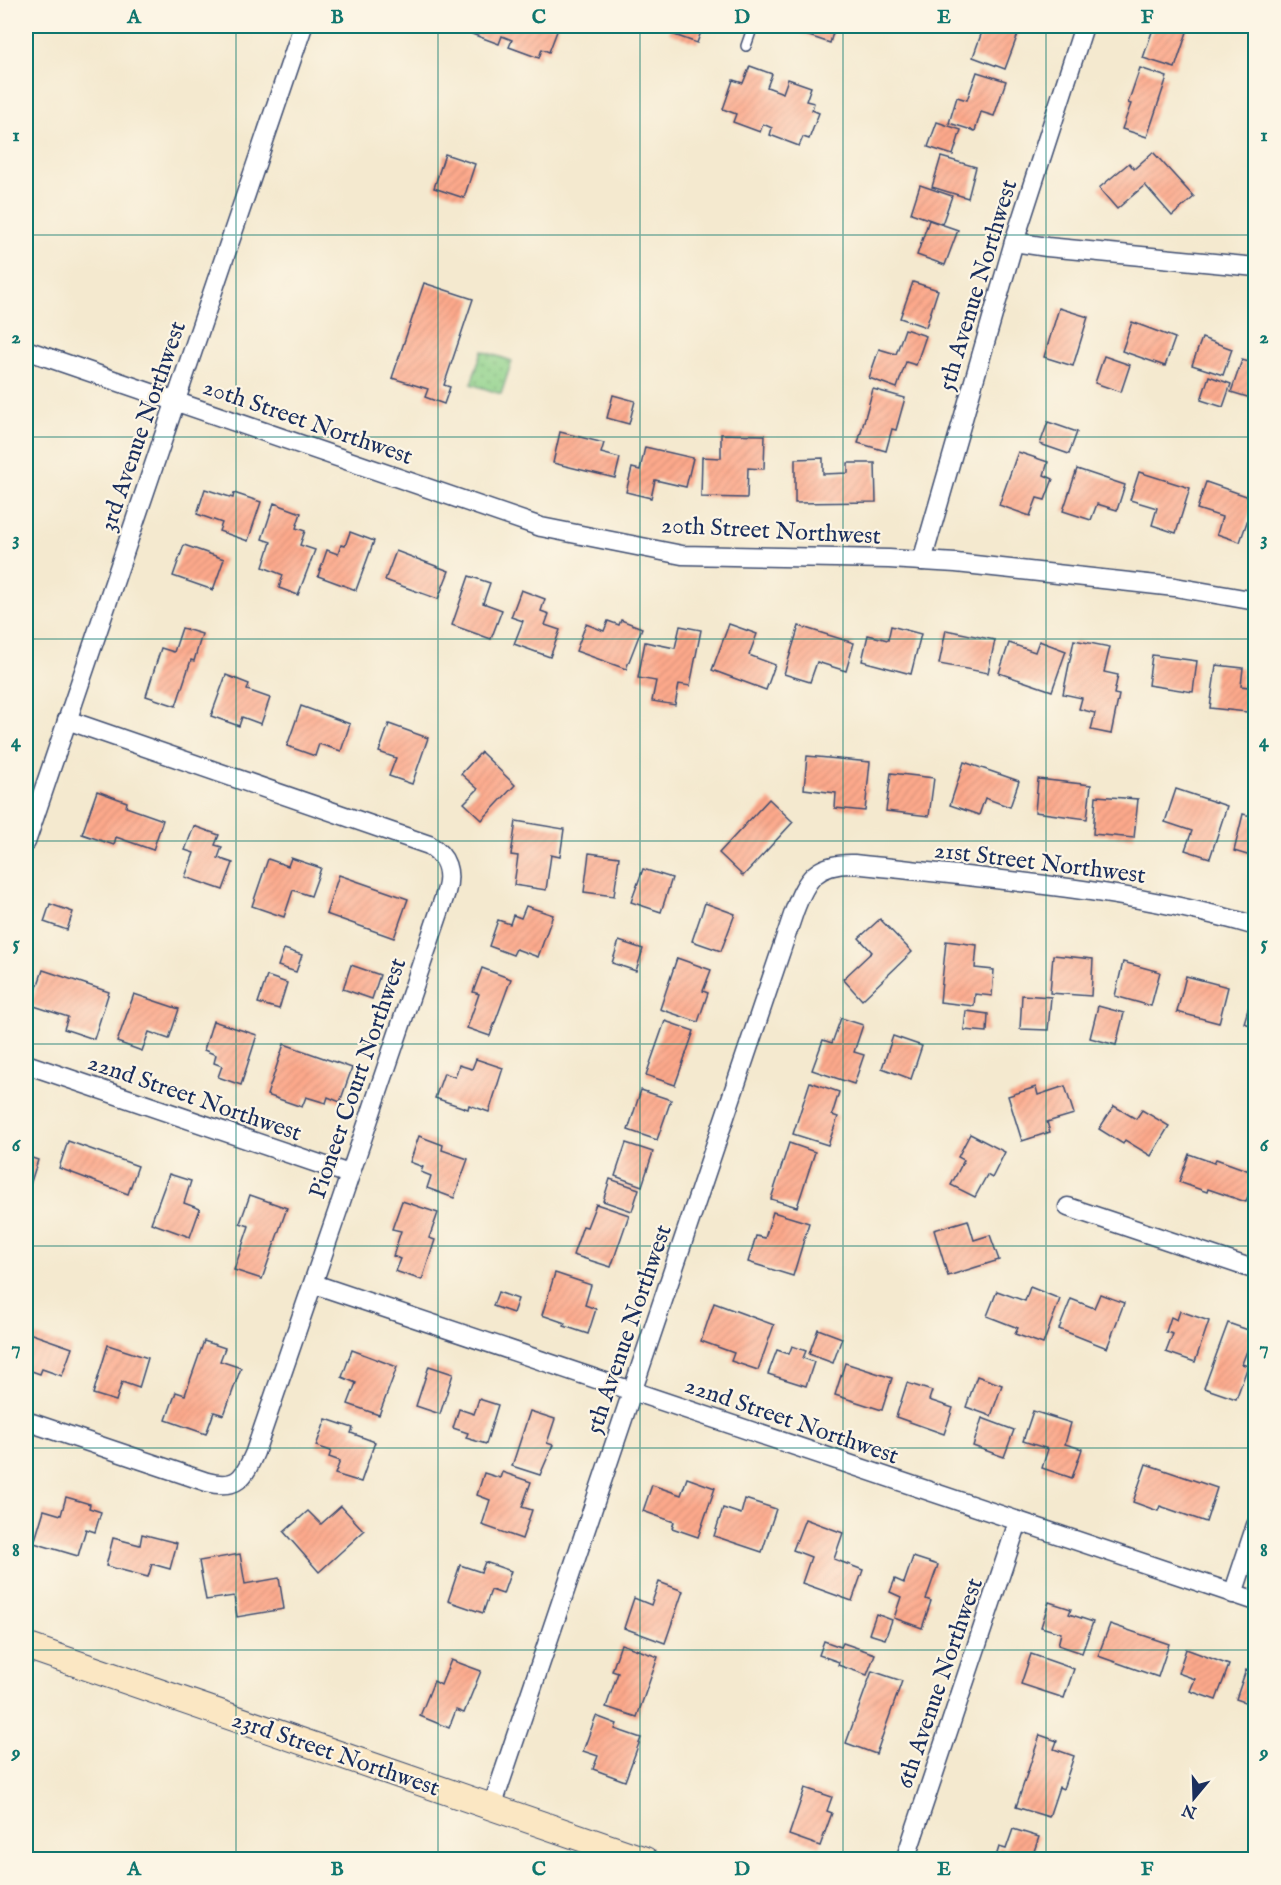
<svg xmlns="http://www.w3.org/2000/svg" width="1281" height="1885" font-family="'IM FELL English',serif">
<defs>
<pattern id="park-dots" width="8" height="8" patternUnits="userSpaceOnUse" patternTransform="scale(1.5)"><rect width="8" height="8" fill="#8ed18a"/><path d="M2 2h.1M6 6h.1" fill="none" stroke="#73aa74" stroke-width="1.8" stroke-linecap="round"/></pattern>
<pattern id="building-hatch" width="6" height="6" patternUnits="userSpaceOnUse" patternTransform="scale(1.5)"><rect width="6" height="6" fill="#fda98b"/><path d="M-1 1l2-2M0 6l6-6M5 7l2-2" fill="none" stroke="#d8927a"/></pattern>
</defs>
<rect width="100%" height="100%" fill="#fcf5e5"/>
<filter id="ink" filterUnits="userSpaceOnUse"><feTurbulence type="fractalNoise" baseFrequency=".0167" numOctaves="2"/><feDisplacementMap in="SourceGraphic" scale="12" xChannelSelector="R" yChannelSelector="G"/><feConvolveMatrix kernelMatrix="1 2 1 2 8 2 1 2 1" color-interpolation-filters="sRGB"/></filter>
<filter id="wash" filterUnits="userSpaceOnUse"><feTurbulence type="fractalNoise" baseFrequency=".008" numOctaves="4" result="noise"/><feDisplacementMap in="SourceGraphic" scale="24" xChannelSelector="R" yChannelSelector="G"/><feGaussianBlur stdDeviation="1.35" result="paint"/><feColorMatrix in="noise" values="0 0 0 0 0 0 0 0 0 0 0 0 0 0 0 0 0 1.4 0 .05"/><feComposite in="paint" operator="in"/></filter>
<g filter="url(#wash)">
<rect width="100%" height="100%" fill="#f4e9cf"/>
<polygon fill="url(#park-dots)" stroke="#548074" stroke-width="1.5" points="482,351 512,361 501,394 471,384"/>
<g id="blocks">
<g fill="url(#building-hatch)">
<polygon points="475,26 559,26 549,52 542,49 539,58 509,47 512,40 502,36 499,44 472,34"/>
<polygon points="672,26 703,26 697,43 669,33"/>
<polygon points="792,26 835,26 830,43 791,30"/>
<polygon points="994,26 1021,26 1005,69 973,57 983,29 992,32"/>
<polygon points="1154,26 1189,26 1175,68 1143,58"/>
<polygon points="750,66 772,74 767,87 783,93 788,79 811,87 806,101 814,103 812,110 819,113 809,139 803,137 799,146 770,135 772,128 763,124 760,132 733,122 736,114 723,109 733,80 743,83"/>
<polygon points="1140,68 1167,77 1147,137 1122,129 1131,104 1128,103"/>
<polygon points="977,72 1006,81 994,116 981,112 975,131 949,123 957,97 967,100"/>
<polygon points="26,82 32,84 26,103"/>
<polygon points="937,122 961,130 953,155 928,147"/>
<polygon points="1153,152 1194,197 1172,216 1145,185 1117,209 1099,188 1129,163 1134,169"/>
<polygon points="445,154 475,164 464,198 434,188"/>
<polygon points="941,157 976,167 968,198 932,187"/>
<polygon points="920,185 952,196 942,224 911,213"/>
<polygon points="929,220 958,230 945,265 917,255"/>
<polygon points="913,282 938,290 926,327 900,318"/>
<polygon points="424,283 473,299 444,385 450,387 444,404 425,397 428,389 392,378"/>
<polygon points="1059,308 1088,317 1073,366 1044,357"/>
<polygon points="1132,322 1175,338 1165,366 1122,351"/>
<polygon points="905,329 926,336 916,365 906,362 897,388 869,378 879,349 896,354"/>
<polygon points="1202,338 1232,349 1223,375 1192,365"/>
<polygon points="1104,356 1130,365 1121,392 1095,383"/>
<polygon points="1242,360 1256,364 1254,399 1231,392"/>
<polygon points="1209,376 1231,384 1223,407 1201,400"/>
<polygon points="873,389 905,398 896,430 892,429 886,451 858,443"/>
<polygon points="613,395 635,401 629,424 607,418"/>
<polygon points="1048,422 1077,432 1069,454 1040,444"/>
<polygon points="560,432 604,443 601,453 620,458 615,478 553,463"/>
<polygon points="721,434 765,435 764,469 748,468 747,498 701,497 702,457 721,458"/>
<polygon points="645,447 693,458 686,487 655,480 651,498 626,492 632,468 640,470"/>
<polygon points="1018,452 1048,462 1044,475 1053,479 1045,500 1037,498 1030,516 999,505"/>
<polygon points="823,458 823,474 848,473 848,463 875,463 876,502 795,503 795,459"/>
<polygon points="1077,469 1125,485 1117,510 1097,504 1091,520 1063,511"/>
<polygon points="1139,472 1190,488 1176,533 1152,525 1157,508 1130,500"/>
<polygon points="1206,482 1255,499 1240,542 1217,534 1222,517 1197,509"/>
<polygon points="205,489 233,498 234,493 261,502 248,541 219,531 222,523 197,514"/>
<polygon points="274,503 301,513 296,528 305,531 300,545 315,550 298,595 279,588 283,575 263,567 271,542 262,539"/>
<polygon points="350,532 374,541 356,590 318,576 327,550 338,554 341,545 345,546"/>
<polygon points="184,545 224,559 213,590 173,576"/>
<polygon points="396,551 449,571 438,599 385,580"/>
<polygon points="469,576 490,583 483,603 502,610 491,639 452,625"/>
<polygon points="521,590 545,599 541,611 549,614 545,625 560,630 550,657 514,644 523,621 511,617"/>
<polygon points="621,620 642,628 626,669 576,651 586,624 604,631 608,621 619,625"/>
<polygon points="729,624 757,634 749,655 775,665 766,690 712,670"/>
<polygon points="680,626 701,630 690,686 679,684 675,705 652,701 656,681 638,678 645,642 675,648"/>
<polygon points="799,626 854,643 846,671 817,662 810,682 784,674"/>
<polygon points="891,626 921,634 911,674 862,661 868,635 888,640"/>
<polygon points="182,628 202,634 194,661 191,660 176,706 146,696 161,648 174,652"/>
<polygon points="946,630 995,640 988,673 939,664"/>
<polygon points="1074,640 1110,647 1104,672 1118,675 1114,694 1119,695 1111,734 1091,730 1095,713 1079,709 1082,698 1063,694"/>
<polygon points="1039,641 1066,651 1052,691 999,673 1009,643 1035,652"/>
<polygon points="1152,655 1197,661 1193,692 1148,685"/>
<polygon points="1216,665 1243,668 1241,686 1256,688 1256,713 1210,708"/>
<polygon points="226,675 249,684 247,690 270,698 261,724 242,717 239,726 211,716"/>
<polygon points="301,706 350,724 341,751 319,744 315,756 287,746"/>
<polygon points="389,724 428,738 412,784 389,776 396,758 379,752"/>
<polygon points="481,752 515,785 482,820 464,803 478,789 461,774"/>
<polygon points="807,756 870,762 865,811 835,808 836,793 804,789"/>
<polygon points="964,762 1019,781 1010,807 985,798 979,815 950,805"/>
<polygon points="891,773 934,778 929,816 886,811"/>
<polygon points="1038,779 1091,785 1087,819 1035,812"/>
<polygon points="1176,789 1227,806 1210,858 1185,850 1192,831 1165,822"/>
<polygon points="97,791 127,802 126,807 163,820 153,850 116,837 114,845 82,834"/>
<polygon points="1096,796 1138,799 1134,838 1093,834"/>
<polygon points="769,799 793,822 743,876 719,853"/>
<polygon points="1243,814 1256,817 1256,869 1251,868 1254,857 1234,851"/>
<polygon points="516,821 564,829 560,857 551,855 546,890 514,885 518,856 511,855"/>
<polygon points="194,826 219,835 215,845 222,847 218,858 233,863 223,890 185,877 194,853 185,850"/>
<polygon points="589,853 619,857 614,896 584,892"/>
<polygon points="291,858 321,868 311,896 293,890 284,917 252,906 268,859 288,866"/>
<polygon points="643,869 672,878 661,912 631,902"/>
<polygon points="339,875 408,899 394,938 326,914"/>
<polygon points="705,903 735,914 721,951 692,941"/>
<polygon points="50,904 73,912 67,930 44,922"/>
<polygon points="526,906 553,915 538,957 516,949 513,955 489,946 498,920 510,924 513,915 521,918"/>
<polygon points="880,919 912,952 862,1000 843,979 872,952 859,938"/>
<polygon points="619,941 643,949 636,971 612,963"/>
<polygon points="946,941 977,945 975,968 994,970 992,996 975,994 974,1006 940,1002"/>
<polygon points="284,949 302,955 296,972 278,966"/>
<polygon points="1053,955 1093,959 1091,996 1050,993"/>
<polygon points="677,958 711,970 703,991 708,993 698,1022 660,1009"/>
<polygon points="1123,962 1160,972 1151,1006 1115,996"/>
<polygon points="351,965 380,975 372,999 343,989"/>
<polygon points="482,968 511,979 490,1036 467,1028 479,994 473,992"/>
<polygon points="43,970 109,992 94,1039 64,1029 68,1017 31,1005"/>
<polygon points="267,976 287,983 279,1009 258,1003"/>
<polygon points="1186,976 1228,987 1219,1023 1177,1012"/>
<polygon points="134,994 179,1009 169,1039 149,1032 142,1051 117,1042"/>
<polygon points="1022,995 1051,997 1048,1030 1020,1029"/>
<polygon points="1252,996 1256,997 1256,1027 1244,1023"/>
<polygon points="1098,1006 1124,1013 1116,1045 1090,1038"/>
<polygon points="966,1011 988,1014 987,1032 964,1030"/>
<polygon points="841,1018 863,1025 854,1052 864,1055 854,1084 812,1070 823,1040 832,1043"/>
<polygon points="213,1021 257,1035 241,1085 218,1077 222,1066 214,1063 216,1055 204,1050"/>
<polygon points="665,1021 694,1031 675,1085 646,1075"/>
<polygon points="893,1036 922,1046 911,1079 882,1068"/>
<polygon points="284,1044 352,1068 340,1102 328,1097 326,1103 306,1097 302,1107 267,1095"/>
<polygon points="476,1059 503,1068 489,1112 469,1105 468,1109 435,1098 444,1073 455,1077 459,1065 472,1069"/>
<polygon points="810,1082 839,1092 832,1115 838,1117 828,1145 793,1134"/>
<polygon points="1065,1086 1074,1114 1047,1122 1050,1132 1022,1141 1008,1096 1036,1087 1038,1095"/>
<polygon points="641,1090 671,1100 657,1140 628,1130"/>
<polygon points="1114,1106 1136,1119 1142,1110 1169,1126 1151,1156 1125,1140 1123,1144 1099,1129"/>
<polygon points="970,1134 1005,1152 992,1178 987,1175 975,1197 951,1185 964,1160 958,1157"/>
<polygon points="419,1136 443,1145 442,1150 468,1159 454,1198 427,1188 431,1176 421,1172 423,1167 410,1162"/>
<polygon points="68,1141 138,1166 128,1194 59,1168"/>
<polygon points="626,1143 653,1152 642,1186 615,1176"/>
<polygon points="789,1143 815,1152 797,1207 771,1199"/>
<polygon points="1189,1154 1214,1163 1216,1159 1255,1173 1246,1202 1208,1189 1207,1192 1179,1182"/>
<polygon points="26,1156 38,1160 29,1188 26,1186"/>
<polygon points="169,1174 191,1181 184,1203 200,1209 190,1237 151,1223"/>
<polygon points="610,1179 639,1189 632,1211 603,1201"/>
<polygon points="250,1195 287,1208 262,1279 234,1270 249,1226 240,1223"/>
<polygon points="402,1201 438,1213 429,1238 435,1240 422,1280 395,1271 400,1259 393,1256 401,1231 392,1229"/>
<polygon points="596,1204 629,1215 611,1267 573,1255 583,1226 587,1227"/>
<polygon points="773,1212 809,1223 793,1276 748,1262 756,1236 765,1238"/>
<polygon points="968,1220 974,1240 990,1235 999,1260 948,1276 934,1230"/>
<polygon points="555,1273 591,1285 585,1305 596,1309 588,1334 564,1326 565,1323 542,1315"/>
<polygon points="1030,1287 1060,1299 1043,1344 1015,1334 1018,1328 987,1316 997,1291 1025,1301"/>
<polygon points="498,1292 518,1299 513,1313 493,1306"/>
<polygon points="1100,1294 1124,1303 1107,1348 1059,1329 1071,1299 1094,1308"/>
<polygon points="714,1303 774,1325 758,1370 731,1361 734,1353 701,1341"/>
<polygon points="1180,1311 1209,1321 1195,1362 1166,1352 1173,1334 1166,1332 1171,1317 1177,1320"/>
<polygon points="1228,1323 1254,1332 1242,1364 1248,1366 1236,1399 1204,1388"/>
<polygon points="818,1329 842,1338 833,1363 809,1354"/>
<polygon points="26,1332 72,1348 62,1376 42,1369 40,1374 26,1369"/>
<polygon points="204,1341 225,1348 220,1361 241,1368 224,1415 214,1412 206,1434 166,1420 176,1392 185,1395"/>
<polygon points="108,1345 148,1358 139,1388 122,1382 116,1401 93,1394"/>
<polygon points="792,1346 806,1351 803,1358 814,1362 806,1386 768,1374 777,1350 789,1354"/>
<polygon points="352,1350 397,1367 379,1415 348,1404 356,1383 342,1377"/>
<polygon points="845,1363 892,1378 882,1410 835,1395"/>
<polygon points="429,1366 453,1374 440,1414 416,1406"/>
<polygon points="977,1376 1002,1385 991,1416 966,1407"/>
<polygon points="907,1383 932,1391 929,1400 953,1408 944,1434 896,1417"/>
<polygon points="479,1399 498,1405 486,1444 466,1438 468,1433 453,1428 459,1409 474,1414"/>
<polygon points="530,1411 555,1419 547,1443 553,1445 540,1475 512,1466"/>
<polygon points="1033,1411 1071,1423 1065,1444 1082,1449 1072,1478 1042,1468 1048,1449 1023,1441"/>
<polygon points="982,1418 1014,1430 1004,1457 973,1446"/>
<polygon points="326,1419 353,1428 351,1433 375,1442 361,1482 335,1474 340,1461 329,1457 331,1451 316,1446"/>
<polygon points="1146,1464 1217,1488 1206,1522 1160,1506 1158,1511 1133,1502"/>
<polygon points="502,1472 531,1482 522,1507 532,1510 522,1539 482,1525 490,1500 477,1495 484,1473 500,1478"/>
<polygon points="687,1478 715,1488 698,1537 672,1528 674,1522 643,1511 652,1485 681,1495"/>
<polygon points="66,1497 90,1504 89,1508 101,1512 95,1532 86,1529 78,1556 34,1543 44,1510 61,1515"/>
<polygon points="745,1499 776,1509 762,1552 714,1536 723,1508 741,1514"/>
<polygon points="341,1506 364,1531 319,1572 284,1532 308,1511 321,1524"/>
<polygon points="805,1519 843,1533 834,1559 863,1570 852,1601 802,1583 811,1557 793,1550"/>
<polygon points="142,1534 177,1543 170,1569 152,1564 148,1577 106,1566 113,1538 140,1545"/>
<polygon points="240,1554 245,1584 279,1578 284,1609 237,1617 234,1596 206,1600 199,1561"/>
<polygon points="913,1557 938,1565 926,1599 931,1601 922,1628 894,1618 901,1597 890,1592 895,1579 904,1583"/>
<polygon points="485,1562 511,1571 503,1594 491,1590 483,1613 448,1601 460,1565 481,1572"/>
<polygon points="659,1582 683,1591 665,1643 624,1628 634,1598 651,1605"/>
<polygon points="1049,1602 1071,1609 1069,1614 1093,1622 1082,1653 1058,1645 1061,1633 1041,1627"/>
<polygon points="876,1614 892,1620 885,1639 869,1634"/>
<polygon points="1110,1624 1169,1644 1158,1677 1098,1656"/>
<polygon points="824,1641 841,1647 843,1643 875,1654 867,1675 838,1665 839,1662 819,1655"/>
<polygon points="621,1644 658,1657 637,1717 606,1707 618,1673 612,1671"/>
<polygon points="1186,1649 1229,1665 1216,1700 1190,1691 1195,1679 1178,1673"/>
<polygon points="1031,1654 1074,1669 1064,1698 1021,1684"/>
<polygon points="451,1660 481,1671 464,1713 456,1710 449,1728 420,1716 434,1681 441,1685"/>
<polygon points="1246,1670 1256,1673 1256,1706 1236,1699"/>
<polygon points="872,1671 902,1681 876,1754 846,1743"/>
<polygon points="596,1716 617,1724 615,1729 641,1738 625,1781 593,1769 598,1756 583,1751"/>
<polygon points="1040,1735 1057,1741 1054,1749 1074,1756 1063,1789 1059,1787 1049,1817 1016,1807"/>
<polygon points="805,1788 832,1797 827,1811 832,1813 820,1846 789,1835"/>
<polygon points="1013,1829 1039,1837 1031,1860 995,1860 999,1847 1006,1849"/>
</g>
</g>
</g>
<g filter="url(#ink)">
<use href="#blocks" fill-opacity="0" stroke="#3c4b6f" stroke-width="1.5"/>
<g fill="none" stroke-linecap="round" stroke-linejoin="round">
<defs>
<polyline id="lane" points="746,46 753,26"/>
<g id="street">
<polyline points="1014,242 1047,247 1256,267"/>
<polyline points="26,350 541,527 682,555 889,559 956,563 1175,587 1256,601"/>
<polyline points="922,561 1014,242 1084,26"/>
<polyline points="26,842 303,26"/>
<polyline points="26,1064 349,1174"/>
<polyline points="1068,1207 1256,1270"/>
<polyline points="314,1284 1256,1601"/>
<path d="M 26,1421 L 207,1482 C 237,1490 244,1478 255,1452 C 320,1266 382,1078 446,892 C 452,872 447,856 429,845 L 67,720"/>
<polyline points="1233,1594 1256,1525"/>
<path d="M 492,1807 L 794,912 C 806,879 816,863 854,864 C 989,879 1125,888 1256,926"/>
<polyline points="905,1860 1018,1522"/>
</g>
<polyline id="secondary" points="26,1646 645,1860"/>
</defs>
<use href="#lane" stroke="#3c4b6f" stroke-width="12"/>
<use href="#street" stroke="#3c4b6f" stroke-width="21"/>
<use href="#secondary" stroke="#3c4b6f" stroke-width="28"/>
<use href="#lane" stroke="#fff" stroke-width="9"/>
<use href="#street" stroke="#fff" stroke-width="18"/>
<use href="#secondary" stroke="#fbe7c3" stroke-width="26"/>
</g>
</g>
<path fill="none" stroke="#0f766e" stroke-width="1.5" stroke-opacity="0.55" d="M 236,26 L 236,1860M 438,26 L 438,1860M 640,26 L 640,1860M 843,26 L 843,1860M 1046,26 L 1046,1860M 26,235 L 1256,235M 26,437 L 1256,437M 26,639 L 1256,639M 26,841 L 1256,841M 26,1044 L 1256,1044M 26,1246 L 1256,1246M 26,1448 L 1256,1448M 26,1650 L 1256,1650"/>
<g text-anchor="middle" stroke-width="4.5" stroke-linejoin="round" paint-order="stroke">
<g font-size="24" fill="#1b2f5e" stroke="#fcf5e5">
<text transform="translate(977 285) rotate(-73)" y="8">5th Avenue Northwest</text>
<text transform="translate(308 421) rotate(19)" y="8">20th Street Northwest</text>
<text transform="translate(142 426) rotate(-71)" y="8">3rd Avenue Northwest</text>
<text transform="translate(771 530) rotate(3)" y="8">20th Street Northwest</text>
<text transform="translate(1040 862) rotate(7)" y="8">21st Street Northwest</text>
<text transform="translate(357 1078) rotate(-71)" y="8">Pioneer Court Northwest</text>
<text transform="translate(195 1097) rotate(19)" y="8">22nd Street Northwest</text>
<text transform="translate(628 1329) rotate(-71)" y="8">5th Avenue Northwest</text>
<text transform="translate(792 1420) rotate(19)" y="8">22nd Street Northwest</text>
<text transform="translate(939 1683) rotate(-71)" y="8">6th Avenue Northwest</text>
<text transform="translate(336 1753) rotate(19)" y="8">23rd Street Northwest</text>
</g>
</g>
<rect width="1281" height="1885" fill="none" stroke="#fcf5e5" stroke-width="66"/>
<g transform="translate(1194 1798) rotate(199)" stroke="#fcf5e5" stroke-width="4.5" paint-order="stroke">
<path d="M0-4.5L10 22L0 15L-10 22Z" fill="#1b2f5e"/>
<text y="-9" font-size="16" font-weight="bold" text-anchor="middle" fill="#1b2f5e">N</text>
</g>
<rect x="33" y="33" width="1215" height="1819" fill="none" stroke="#0f766e" stroke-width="2"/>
<g font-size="20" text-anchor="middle" font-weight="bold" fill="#0f766e">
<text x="134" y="23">A</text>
<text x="337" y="23">B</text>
<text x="539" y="23">C</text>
<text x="742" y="23">D</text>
<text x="944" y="23">E</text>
<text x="1147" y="23">F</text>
<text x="16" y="141">1</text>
<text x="1264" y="141">1</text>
<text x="16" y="343">2</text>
<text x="1264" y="343">2</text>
<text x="16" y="545">3</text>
<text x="1264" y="545">3</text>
<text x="16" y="747">4</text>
<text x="1264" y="747">4</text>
<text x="16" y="949">5</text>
<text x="1264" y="949">5</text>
<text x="16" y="1151">6</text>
<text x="1264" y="1151">6</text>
<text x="16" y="1354">7</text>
<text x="1264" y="1354">7</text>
<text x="16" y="1556">8</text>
<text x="1264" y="1556">8</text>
<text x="16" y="1758">9</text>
<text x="1264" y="1758">9</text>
<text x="134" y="1875">A</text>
<text x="337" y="1875">B</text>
<text x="539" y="1875">C</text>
<text x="742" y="1875">D</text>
<text x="944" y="1875">E</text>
<text x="1147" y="1875">F</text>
</g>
</svg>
